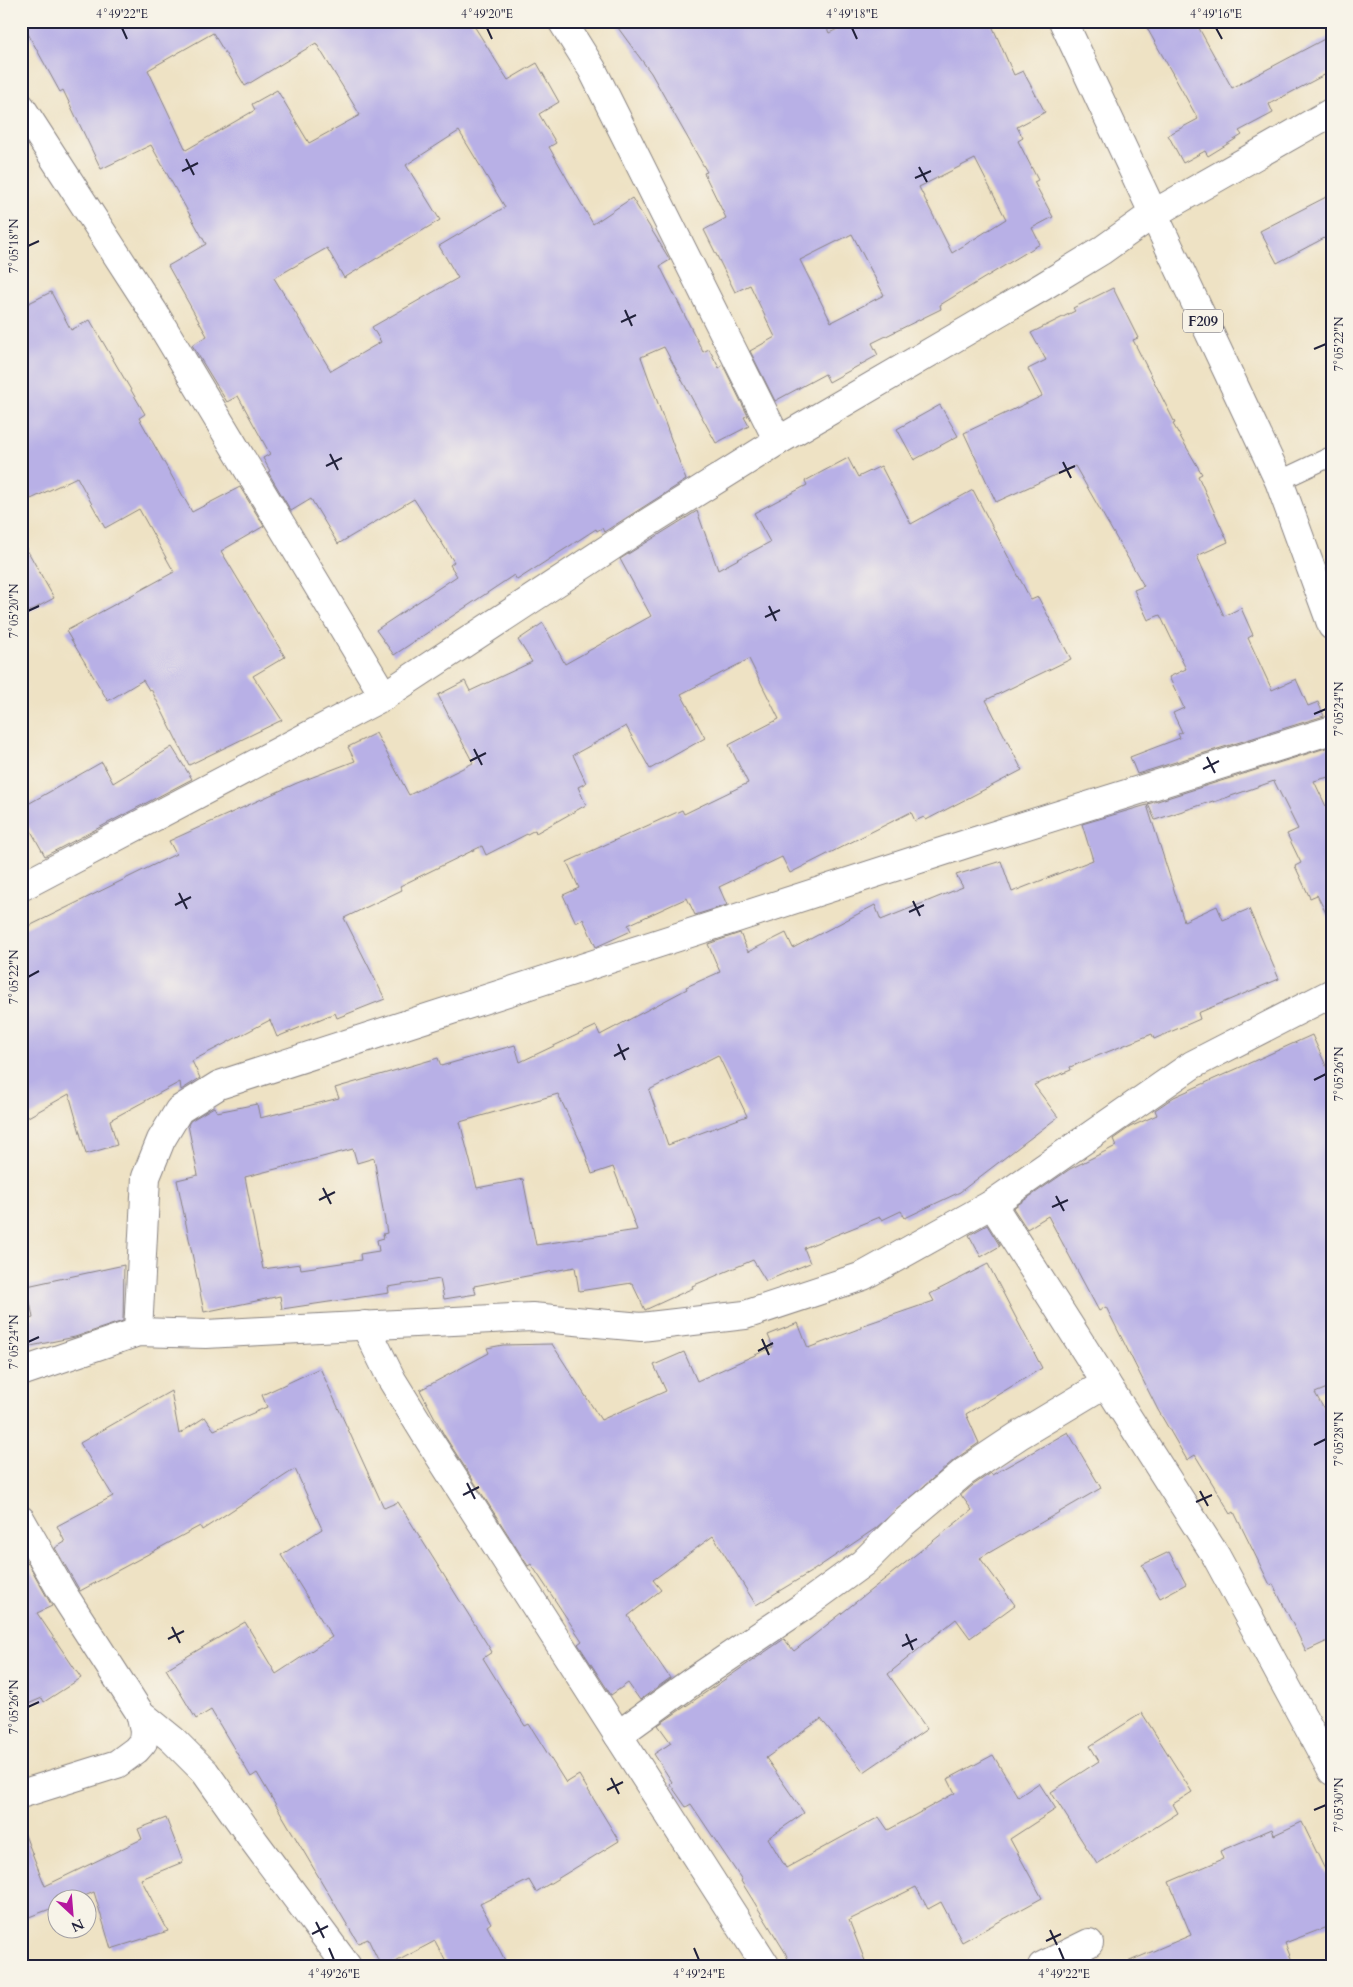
<svg xmlns="http://www.w3.org/2000/svg" width="1353" height="1987" font-family="Cardo,serif">
<rect width="100%" height="100%" fill="#f7f3e8"/>
<filter id="ink" filterUnits="userSpaceOnUse"><feTurbulence type="fractalNoise" baseFrequency=".02" numOctaves="2"/><feDisplacementMap in="SourceGraphic" scale="10" xChannelSelector="R" yChannelSelector="G"/><feConvolveMatrix kernelMatrix="1 2 1 2 8 2 1 2 1" color-interpolation-filters="sRGB"/></filter>
<filter id="wash" filterUnits="userSpaceOnUse"><feTurbulence type="fractalNoise" baseFrequency=".0096" numOctaves="4" result="noise"/><feDisplacementMap in="SourceGraphic" scale="20" xChannelSelector="R" yChannelSelector="G"/><feGaussianBlur stdDeviation="1.12" result="paint"/><feColorMatrix in="noise" values="0 0 0 0 0 0 0 0 0 0 0 0 0 0 0 0 0 1.4 0 .05"/><feComposite in="paint" operator="in"/></filter>
<g filter="url(#wash)">
<rect width="100%" height="100%" fill="#eee2c4"/>
<g id="blocks">
<g fill="#b8b0e6" fill-rule="evenodd">
<path d="M 21,21 L 471,21 L 508,80 L 537,63 L 559,102 L 539,114 L 556,143 L 549,147 L 593,224 L 632,198 L 670,260 L 660,266 L 703,352 L 709,349 L 719,368 L 723,365 L 748,416 L 744,417 L 749,426 L 716,443 L 664,347 L 641,357 L 686,480 L 604,532 L 602,528 L 597,531 L 596,529 L 517,580 L 514,575 L 394,655 L 376,630 L 457,576 L 450,565 L 454,562 L 414,499 L 338,544 L 311,499 L 291,511 L 268,472 L 270,471 L 263,458 L 270,454 L 238,396 L 227,402 L 192,345 L 207,336 L 168,266 L 206,244 L 151,145 L 101,169 L 63,90 L 60,92 ZM 213,33 L 245,86 L 316,43 L 360,115 L 309,143 L 277,90 L 252,104 L 255,110 L 186,150 L 148,70 ZM 459,131 L 505,207 L 439,246 L 458,278 L 372,327 L 381,342 L 331,371 L 274,278 L 327,248 L 344,278 L 440,220 L 406,165 Z"/>
<path d="M 613,21 L 775,21 L 781,30 L 799,21 L 824,21 L 829,33 L 854,21 L 990,21 L 1014,75 L 1023,71 L 1045,112 L 1017,127 L 1023,138 L 1018,141 L 1038,180 L 1034,182 L 1053,217 L 1032,228 L 1040,244 L 940,305 L 941,309 L 872,343 L 878,355 L 829,382 L 825,374 L 775,401 L 750,351 L 775,337 L 750,285 L 735,292 L 704,230 L 726,218 L 704,173 L 707,172 L 651,73 ZM 975,159 L 1006,219 L 952,253 L 919,187 ZM 852,234 L 884,295 L 831,322 L 800,260 Z"/>
<polygon points="1143,21 1195,21 1232,88 1332,35 1332,71 1269,104 1273,113 1239,131 1242,135 1208,156 1205,151 1183,163 1168,135 1198,119"/>
<polygon points="1332,194 1332,234 1277,263 1260,231"/>
<polygon points="1113,288 1138,338 1133,340 1175,423 1173,424 1202,474 1198,476 1228,542 1197,556 1224,616 1241,608 1253,635 1248,638 1272,690 1296,679 1308,706 1318,702 1324,716 1137,774 1130,757 1180,738 1178,734 1182,732 1173,713 1184,708 1169,677 1186,669 1160,615 1148,620 1134,590 1144,586 1075,466 996,502 964,433 1042,396 1028,369 1046,360 1031,333 1075,311 1073,308"/>
<polygon points="51,292 71,330 90,320 145,414 139,418 192,512 240,487 264,526 221,551 285,657 253,676 282,720 189,765 151,689 149,690 143,680 108,701 66,631 174,572 139,509 105,528 77,477 31,499 21,480 21,307"/>
<polygon points="940,405 958,436 914,460 897,429"/>
<polygon points="848,458 858,477 881,466 911,524 973,490 1031,600 1038,597 1071,659 986,700 1022,770 926,820 924,817 915,821 911,812 790,873 782,857 719,887 727,905 695,915 687,898 628,925 631,931 596,947 583,919 576,923 563,895 579,888 567,862 682,810 684,814 748,783 729,745 779,719 749,659 681,694 705,738 650,769 626,726 573,755 586,783 578,787 586,805 536,833 535,830 486,855 482,846 400,886 402,890 344,918 385,999 337,1018 335,1013 277,1037 270,1020 192,1061 200,1078 181,1090 180,1082 110,1120 117,1145 86,1154 69,1094 21,1121 21,930 176,854 169,841 297,783 355,761 348,747 376,733 409,795 473,763 438,695 465,681 470,691 532,662 518,640 543,623 565,664 651,616 620,559 697,511 718,570 770,542 754,513 807,485 805,481"/>
<polygon points="21,539 54,598 21,616"/>
<polygon points="1332,746 1332,776 1314,781 1332,819 1332,925 1317,895 1310,898 1295,866 1301,863 1287,834 1298,829 1274,781 1214,802 1213,801 1155,820 1148,804"/>
<polygon points="172,747 192,779 45,856 21,813 21,808 102,762 113,783"/>
<path d="M 1147,805 L 1184,921 L 1217,906 L 1223,920 L 1249,909 L 1279,979 L 1198,1013 L 1200,1019 L 1154,1039 L 1152,1034 L 1070,1067 L 1071,1070 L 1034,1085 L 1058,1117 L 960,1192 L 905,1218 L 901,1211 L 882,1220 L 880,1217 L 804,1248 L 810,1263 L 766,1281 L 753,1260 L 692,1286 L 693,1288 L 645,1310 L 632,1283 L 579,1291 L 575,1267 L 474,1286 L 476,1294 L 444,1299 L 440,1279 L 388,1287 L 389,1293 L 282,1309 L 280,1296 L 204,1312 L 177,1180 L 198,1175 L 188,1125 L 190,1121 L 214,1107 L 217,1112 L 257,1104 L 260,1118 L 339,1098 L 335,1088 L 438,1058 L 441,1066 L 515,1045 L 520,1062 L 596,1026 L 600,1035 L 687,989 L 686,987 L 720,972 L 708,944 L 740,933 L 748,952 L 786,933 L 793,948 L 875,905 L 881,920 L 963,887 L 956,875 L 1001,861 L 1012,892 L 1093,860 L 1082,824 ZM 718,1055 L 747,1116 L 668,1145 L 649,1090 ZM 558,1094 L 583,1147 L 592,1174 L 613,1167 L 637,1230 L 536,1245 L 523,1179 L 477,1188 L 460,1122 ZM 353,1149 L 357,1163 L 374,1158 L 387,1233 L 383,1234 L 384,1238 L 377,1240 L 379,1251 L 360,1254 L 361,1260 L 301,1269 L 300,1264 L 263,1269 L 245,1177 Z"/>
<polygon points="1312,1035 1332,1079 1332,1386 1315,1393 1332,1423 1332,1639 1306,1651 1273,1584 1270,1585 1234,1512 1231,1514 1195,1455 1187,1460 1158,1410 1106,1307 1099,1311 1048,1216 1027,1229 1013,1208 1070,1169 1116,1146 1113,1139 1130,1127 1157,1115 1155,1110 1174,1097"/>
<polygon points="987,1225 1000,1246 981,1257 969,1235"/>
<polygon points="988,1264 1042,1368 966,1414 979,1443 954,1460 876,1528 814,1570 756,1605 713,1536 653,1580 661,1590 628,1616 670,1678 640,1700 628,1683 611,1695 578,1644 582,1641 531,1564 528,1566 489,1505 444,1435 420,1390 489,1353 487,1348 503,1345 552,1344 601,1420 666,1391 654,1365 684,1352 697,1381 773,1347 768,1335 798,1323 808,1348 861,1328 861,1326 934,1301 930,1294"/>
<polygon points="124,1265 123,1321 75,1337 21,1348 21,1321 33,1318 27,1286"/>
<polygon points="320,1368 384,1508 398,1502 492,1652 483,1658 525,1726 529,1724 566,1783 579,1775 619,1841 536,1892 529,1880 480,1904 491,1923 487,1926 508,1966 448,1966 435,1941 388,1966 381,1966 368,1939 358,1943 257,1773 251,1777 211,1710 196,1719 166,1669 245,1622 276,1674 332,1637 281,1555 322,1529 295,1469 202,1530 200,1526 80,1591 55,1548 65,1542 57,1526 113,1496 80,1443 171,1391 179,1434 205,1417 214,1430 267,1407 262,1395"/>
<polygon points="1068,1432 1101,1488 980,1558 1015,1605 970,1638 956,1619 888,1674 927,1729 864,1772 821,1719 766,1758 804,1813 768,1838 786,1868 879,1817 888,1830 955,1793 948,1779 993,1755 1018,1797 1039,1783 1056,1809 1010,1839 1042,1898 962,1942 941,1902 928,1909 916,1887 849,1920 867,1966 791,1966 785,1952 741,1881 742,1880 691,1804 686,1807 670,1784 672,1782 654,1754 671,1743 658,1725 784,1639 794,1651 972,1510 961,1495 973,1485 991,1473 992,1475"/>
<polygon points="1169,1552 1186,1584 1160,1598 1142,1565"/>
<polygon points="28,1563 52,1606 37,1613 81,1678 44,1702 42,1698 21,1707 21,1567"/>
<polygon points="1142,1713 1192,1792 1173,1804 1178,1813 1097,1864 1051,1792 1099,1761 1090,1746"/>
<polygon points="166,1818 183,1862 141,1879 168,1931 111,1949 94,1892 75,1900 58,1900 58,1906 21,1920 21,1830 23,1830 45,1886 142,1839 138,1829"/>
<polygon points="1302,1822 1332,1884 1332,1925 1285,1943 1294,1966 1118,1966 1191,1935 1169,1882 1223,1859 1220,1851 1272,1829 1274,1835"/>
</g>
</g>
</g>
<g filter="url(#ink)">
<use href="#blocks" fill-opacity="0" stroke="#888280" stroke-width="1"/>
<g fill="none" stroke-linecap="round" stroke-linejoin="round">
<defs>
<polyline id="service" points="1279,481 1332,456"/>
<g id="minor">
<polyline points="562,21 592,69 778,441"/>
<polyline points="21,107 153,311 384,696"/>
<polyline points="992,1204 1216,1556 1332,1771"/>
<polyline points="365,1325 392,1380 429,1440 766,1966"/>
<polyline points="138,1332 146,1177 161,1140 179,1110 219,1085 969,843 1332,730"/>
<polyline points="21,1372 138,1332 206,1334 532,1317 641,1327 745,1315 863,1276 992,1204 1192,1065 1332,993"/>
<polyline points="21,1520 62,1592 140,1713 144,1731 143,1742 136,1750 117,1764 21,1794"/>
<polyline points="140,1713 173,1740 205,1772 254,1841 347,1966"/>
<polyline points="618,1735 690,1683 804,1606 863,1563 901,1525 964,1472 1018,1436 1106,1383"/>
<polyline points="1042,1966 1089,1943"/>
</g>
<polyline id="tertiary" points="21,887 384,696 644,525 778,441 1042,287 1101,251 1153,214 1332,112"/>
<polyline id="primary" points="1063,21 1279,481 1332,626"/>
</defs>
<use href="#service" stroke="#888280" stroke-width="21"/>
<use href="#minor" stroke="#888280" stroke-width="30"/>
<use href="#tertiary" stroke="#888280" stroke-width="30"/>
<use href="#primary" stroke="#888280" stroke-width="30"/>
<use href="#service" stroke="#fff" stroke-width="19"/>
<use href="#minor" stroke="#fff" stroke-width="28"/>
<use href="#tertiary" stroke="#fff" stroke-width="28"/>
<use href="#primary" stroke="#fff" stroke-width="28"/>
</g>
</g>
<path fill="none" stroke="#22223b" stroke-width="2" d="M 122,28 L 127,39M 487,28 L 492,39M 852,28 L 857,39M 1216,28 L 1222,39M 186,159 L 194,175M 919,167 L 927,182M 182,171 L 198,163M 915,178 L 931,171M 28,246 L 39,241M 625,310 L 632,326M 621,322 L 636,315M 1314,349 L 1326,344M 330,454 L 338,470M 1063,462 L 1071,478M 326,466 L 342,458M 1059,473 L 1075,466M 769,606 L 776,621M 28,611 L 39,606M 765,617 L 780,610M 1314,714 L 1326,709M 474,749 L 482,765M 1207,757 L 1215,773M 470,761 L 486,753M 1203,769 L 1219,761M 179,893 L 187,909M 913,901 L 920,916M 175,905 L 191,897M 909,912 L 924,905M 28,977 L 39,971M 618,1044 L 625,1060M 614,1056 L 629,1048M 1314,1080 L 1326,1074M 323,1188 L 331,1204M 1056,1196 L 1064,1211M 319,1200 L 335,1192M 1052,1207 L 1068,1200M 762,1339 L 769,1355M 28,1342 L 39,1337M 758,1351 L 773,1343M 1314,1445 L 1326,1439M 467,1483 L 475,1499M 1200,1491 L 1208,1506M 463,1495 L 479,1487M 1196,1502 L 1212,1495M 172,1627 L 180,1643M 906,1634 L 913,1650M 168,1639 L 184,1631M 902,1646 L 917,1639M 28,1707 L 39,1702M 611,1778 L 619,1794M 607,1790 L 623,1782M 1314,1810 L 1326,1805M 316,1922 L 324,1938M 1050,1930 L 1057,1945M 312,1934 L 328,1926M 1046,1941 L 1061,1934M 329,1948 L 334,1960M 694,1948 L 699,1960M 1059,1948 L 1064,1960"/>
<g text-anchor="middle" stroke-width="4" stroke-linejoin="round" paint-order="stroke">
<rect fill="#f7f3e8" stroke="#62616f" stroke-width="1" x="1183" y="309.5" width="40" height="23" rx="4"/>
<g font-size="14" font-weight="bold" fill="#22223b">
<text x="1203" y="326">F209</text>
</g>
</g>
<rect width="1353" height="1987" fill="none" stroke="#f7f3e8" stroke-width="55"/>
<g transform="translate(72 1914) rotate(154)"><circle r="24" fill="#f7f3e8" stroke="#a29fa3"/>
<path d="M0-4L9 19L0 12L-9 19Z" fill="#b5179e"/>
<text y="-8" font-size="14" font-weight="bold" text-anchor="middle" fill="#22223b">N</text>
</g>
<rect x="28" y="28" width="1298" height="1932" fill="none" stroke="#22223b" stroke-width="2"/>
<g font-size="12" text-anchor="middle" fill="#22223b">
<text x="122" y="18">4°49'22"E</text>
<text x="487" y="18">4°49'20"E</text>
<text x="852" y="18">4°49'18"E</text>
<text x="1216" y="18">4°49'16"E</text>
<text transform="translate(14 246) rotate(-90)" y="4">7°05'18"N</text>
<text transform="translate(1339 344) rotate(-90)" y="4">7°05'22"N</text>
<text transform="translate(14 611) rotate(-90)" y="4">7°05'20"N</text>
<text transform="translate(1339 709) rotate(-90)" y="4">7°05'24"N</text>
<text transform="translate(14 977) rotate(-90)" y="4">7°05'22"N</text>
<text transform="translate(1339 1074) rotate(-90)" y="4">7°05'26"N</text>
<text transform="translate(14 1342) rotate(-90)" y="4">7°05'24"N</text>
<text transform="translate(1339 1439) rotate(-90)" y="4">7°05'28"N</text>
<text transform="translate(14 1707) rotate(-90)" y="4">7°05'26"N</text>
<text transform="translate(1339 1805) rotate(-90)" y="4">7°05'30"N</text>
<text x="334" y="1978">4°49'26"E</text>
<text x="699" y="1978">4°49'24"E</text>
<text x="1064" y="1978">4°49'22"E</text>
</g>
</svg>
